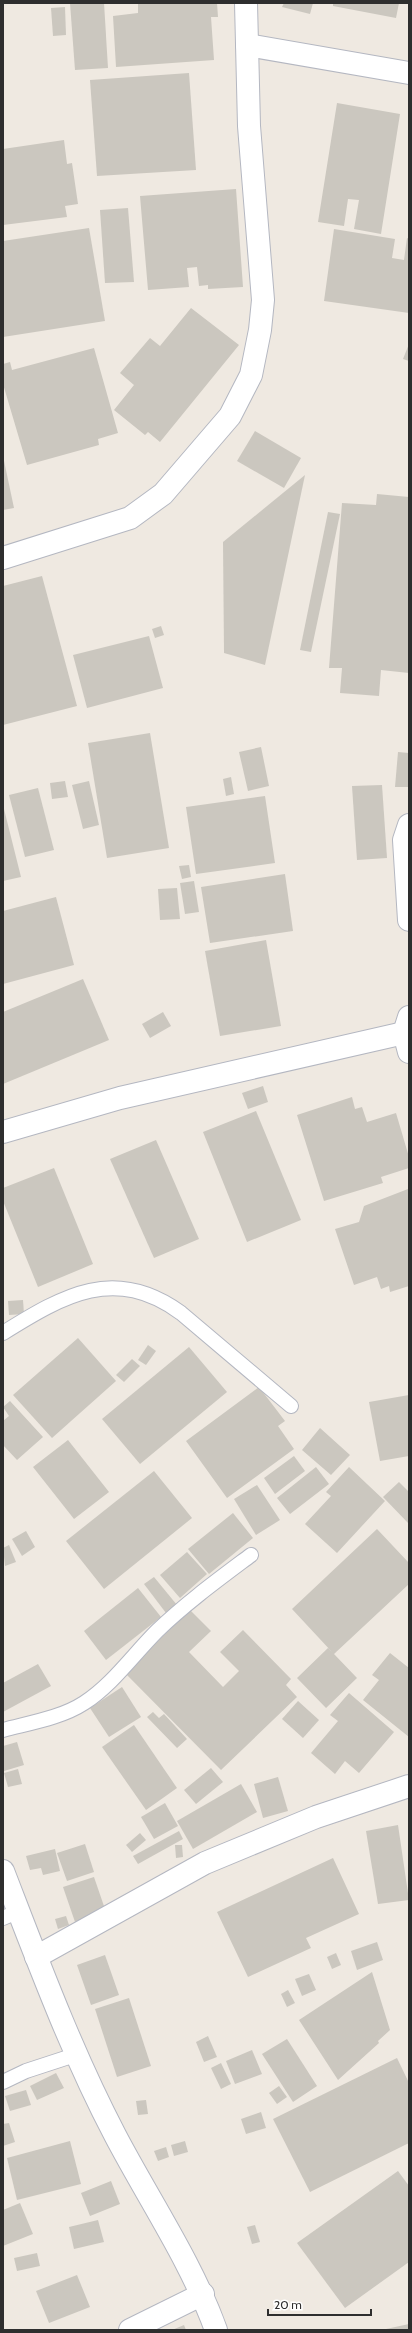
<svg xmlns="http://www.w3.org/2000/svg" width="412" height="2333" font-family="Cabin,sans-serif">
<rect width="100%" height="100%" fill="#efe9e1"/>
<g fill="#cbc7bf">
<polygon points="70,3 104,3 108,68 75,70"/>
<polygon points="138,3 217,3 218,17 211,17 214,60 116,67 113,16 138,13"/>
<polygon points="284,3 313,3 310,14 282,7"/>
<polygon points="333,3 399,3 396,18 333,6"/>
<polygon points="65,7 66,35 53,36 51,8"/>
<polygon points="189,73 196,170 97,176 90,80"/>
<polygon points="337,103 400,114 381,234 354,229 359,200 348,199 344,226 318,222"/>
<polygon points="64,140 67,164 72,163 78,204 65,206 67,217 3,225 3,149"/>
<polygon points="236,189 243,287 208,289 208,285 199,286 197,267 187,268 189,287 148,290 140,196"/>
<polygon points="128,208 134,282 105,283 100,210"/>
<polygon points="89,228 105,321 3,337 3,241"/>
<polygon points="334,229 395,239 392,258 404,260 407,238 409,239 409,313 324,301"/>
<polygon points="191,308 239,345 160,442 148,432 145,435 114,410 134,385 120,373 150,338 160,346"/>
<polygon points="409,344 409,361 403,359"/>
<polygon points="94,348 118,433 98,439 99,445 27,465 3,384 3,364 10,362 12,370"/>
<polygon points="255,431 301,458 284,488 237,461"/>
<polygon points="3,456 14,508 3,510"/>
<polygon points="305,475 265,665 224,653 223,542"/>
<polygon points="377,494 409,497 409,673 381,670 379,696 340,693 342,668 329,668 342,503 376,505"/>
<polygon points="328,512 340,514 311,652 300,650"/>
<polygon points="42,576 77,706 3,725 3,586"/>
<polygon points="161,626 164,635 155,638 152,629"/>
<polygon points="149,636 163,688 87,708 73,655"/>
<polygon points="150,733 169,848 107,858 88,743"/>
<polygon points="261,747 269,786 248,791 239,752"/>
<polygon points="398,752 409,753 409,787 395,787"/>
<polygon points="231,777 234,794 226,796 223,779"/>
<polygon points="65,781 68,797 52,799 50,783"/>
<polygon points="89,781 99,825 83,829 72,785"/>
<polygon points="382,785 387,858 357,860 352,786"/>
<polygon points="38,788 54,850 25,857 9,795"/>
<polygon points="265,796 275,863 196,874 186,807"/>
<polygon points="3,805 21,877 3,881"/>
<polygon points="189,865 191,877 182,879 179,866"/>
<polygon points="285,874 293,931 210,943 201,887"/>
<polygon points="194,881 199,912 185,914 180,883"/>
<polygon points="177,888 180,919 160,920 158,889"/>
<polygon points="56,897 74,965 3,984 3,911"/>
<polygon points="266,940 281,1026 220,1036 205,951"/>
<polygon points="83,979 109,1040 3,1084 3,1012"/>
<polygon points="163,1012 171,1026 150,1038 142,1024"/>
<polygon points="263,1086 268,1102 248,1109 242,1093"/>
<polygon points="352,1097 355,1109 362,1107 367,1122 396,1113 409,1157 409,1168 381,1177 383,1183 324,1201 297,1115"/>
<polygon points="256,1111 301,1220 247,1242 203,1132"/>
<polygon points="156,1140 199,1239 154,1258 110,1159"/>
<polygon points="54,1168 93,1264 38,1287 3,1201 3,1188"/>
<polygon points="408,1189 409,1286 390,1292 389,1286 381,1289 377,1277 354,1285 335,1229 359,1222 364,1206"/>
<polygon points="23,1300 24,1314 9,1315 8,1301"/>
<polygon points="78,1338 116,1381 52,1438 13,1395"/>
<polygon points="148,1345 156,1351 146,1365 138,1360"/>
<polygon points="189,1347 227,1392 140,1464 102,1419"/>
<polygon points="132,1359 140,1366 124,1382 116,1375"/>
<polygon points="259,1387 285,1421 278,1426 294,1449 227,1498 186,1441"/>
<polygon points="409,1395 409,1456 380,1461 369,1402"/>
<polygon points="10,1401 43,1437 17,1460 3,1445 3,1421 9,1416 3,1407"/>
<polygon points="320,1428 350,1455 331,1475 302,1450"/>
<polygon points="68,1440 109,1492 74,1519 33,1467"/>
<polygon points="294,1456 305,1471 275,1494 264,1478"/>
<polygon points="316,1467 329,1484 290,1514 277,1498"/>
<polygon points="349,1467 385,1501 337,1553 305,1524 331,1496 326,1492"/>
<polygon points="154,1471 192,1518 104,1589 66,1541"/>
<polygon points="399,1482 409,1492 409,1524 383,1497"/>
<polygon points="257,1485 280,1520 256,1535 234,1499"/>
<polygon points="233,1513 253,1538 209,1574 188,1549"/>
<polygon points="377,1529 409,1563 409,1584 334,1654 357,1678 326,1708 297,1678 328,1648 332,1652 292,1609"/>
<polygon points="26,1531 35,1547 22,1556 12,1539"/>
<polygon points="9,1545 16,1562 5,1566 3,1548"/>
<polygon points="187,1552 207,1574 180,1598 160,1575"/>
<polygon points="154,1577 177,1605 166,1613 144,1584"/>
<polygon points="138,1588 161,1617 106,1660 84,1631"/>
<polygon points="190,1610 211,1631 189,1652 223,1687 239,1671 220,1652 243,1630 291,1679 286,1685 297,1697 221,1770 125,1673"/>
<polygon points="390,1653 409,1668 409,1737 363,1700 379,1680 372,1675"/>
<polygon points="38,1664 51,1686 3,1712 3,1683"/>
<polygon points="122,1687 141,1717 109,1737 90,1708"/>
<polygon points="349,1693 394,1732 359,1773 345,1761 335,1774 311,1753 338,1721 330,1715"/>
<polygon points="298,1701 319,1720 303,1738 282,1719"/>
<polygon points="153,1712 159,1718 164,1714 187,1739 177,1748 147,1717"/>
<polygon points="134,1725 177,1788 146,1810 102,1747"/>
<polygon points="17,1742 24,1765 4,1771 3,1746"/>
<polygon points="211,1768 223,1782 196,1804 184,1790"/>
<polygon points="18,1769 22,1784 8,1787 4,1773"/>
<polygon points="278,1777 288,1811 263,1818 254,1784"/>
<polygon points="241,1784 257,1812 193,1849 177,1821"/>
<polygon points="165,1803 178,1826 154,1839 141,1817"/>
<polygon points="398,1825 409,1900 378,1904 366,1831"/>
<polygon points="179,1831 183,1839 138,1864 133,1856"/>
<polygon points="140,1833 146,1840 132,1852 126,1845"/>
<polygon points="85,1844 94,1872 67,1881 57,1853"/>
<polygon points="175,1845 182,1845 183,1857 176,1858"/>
<polygon points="55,1849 60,1871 43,1875 41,1868 30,1870 26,1856"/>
<polygon points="333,1858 359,1914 306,1938 311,1948 248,1977 217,1912"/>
<polygon points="94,1877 106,1912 75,1922 63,1887"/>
<polygon points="66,1916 69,1925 58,1929 55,1919"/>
<polygon points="377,1942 383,1960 357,1970 351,1951"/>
<polygon points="336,1953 341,1965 332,1969 327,1957"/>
<polygon points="105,1955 119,1995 91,2005 77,1965"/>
<polygon points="372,1972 390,2030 378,2041 379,2043 338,2080 299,2020"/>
<polygon points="309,1974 316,1990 302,1996 295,1979"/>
<polygon points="288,1990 295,2003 287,2007 281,1994"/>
<polygon points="129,1998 151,2066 117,2077 95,2009"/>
<polygon points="208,2036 217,2057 204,2062 196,2042"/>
<polygon points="287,2039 317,2086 293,2102 262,2054"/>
<polygon points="252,2050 262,2074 235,2084 226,2061"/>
<polygon points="397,2058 409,2083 409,2143 310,2192 273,2119"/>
<polygon points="221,2063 231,2084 221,2089 211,2068"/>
<polygon points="56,2073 64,2088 37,2100 30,2086"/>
<polygon points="279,2086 287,2097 277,2104 269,2093"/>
<polygon points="26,2090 31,2105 10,2111 5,2096"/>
<polygon points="146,2100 148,2114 138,2115 136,2101"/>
<polygon points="261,2112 266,2128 246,2134 241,2119"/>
<polygon points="9,2123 15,2142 3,2146 3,2124"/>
<polygon points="70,2141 81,2184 17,2200 7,2158"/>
<polygon points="185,2141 188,2152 174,2156 171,2145"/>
<polygon points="166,2147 169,2157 158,2161 154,2151"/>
<polygon points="398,2171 409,2186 409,2262 345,2308 297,2243"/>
<polygon points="111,2181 120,2204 90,2216 81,2193"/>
<polygon points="20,2203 33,2234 3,2246 3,2210"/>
<polygon points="98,2220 104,2242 74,2249 69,2227"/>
<polygon points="255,2225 260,2242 252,2244 247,2227"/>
<polygon points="37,2253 40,2266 17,2271 14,2258"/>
<polygon points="77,2275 90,2307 49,2323 36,2291"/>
<polygon points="409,2324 409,2330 386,2330 386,2329"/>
<polygon points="184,2325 186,2330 172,2330"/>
</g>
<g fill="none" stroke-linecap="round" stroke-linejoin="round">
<defs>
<g id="service">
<path d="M 3,1333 C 64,1295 115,1265 181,1313 L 291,1406"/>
<path d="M 3,1730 C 29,1723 61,1718 84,1703 C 112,1685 133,1655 157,1631 C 186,1603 219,1579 251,1555"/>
<polyline points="3,1918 19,1911"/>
<polyline points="3,2082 26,2071 78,2054"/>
</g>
<g id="minor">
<polyline points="247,45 409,73"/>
<polyline points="3,558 130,518 163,494 230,416 251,375 260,330 263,300 249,126 246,3"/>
<polyline points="409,825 404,840 409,920"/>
<polyline points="409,1017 404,1033 409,1052"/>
<polyline points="3,1132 120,1098 404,1033"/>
<path d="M 3,1871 C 37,1959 71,2051 115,2135 C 149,2200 191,2261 216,2330"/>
<polyline points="36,1957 205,1863 316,1817 409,1786"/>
<polyline points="130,2330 203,2294"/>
</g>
</defs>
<use href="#service" stroke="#b4b7c1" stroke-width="16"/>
<use href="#minor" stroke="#b4b7c1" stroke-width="24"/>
<use href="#service" stroke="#fff" stroke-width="14"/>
<use href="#minor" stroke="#fff" stroke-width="22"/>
</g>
<rect width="412" height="2333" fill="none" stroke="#2e2e2e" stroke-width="8"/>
<path d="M268 2309v6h103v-6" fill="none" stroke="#2e2e2e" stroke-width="2"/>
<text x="274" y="2309" font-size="12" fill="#2e2e2e" stroke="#ffffff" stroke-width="3" paint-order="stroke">20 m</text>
</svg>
